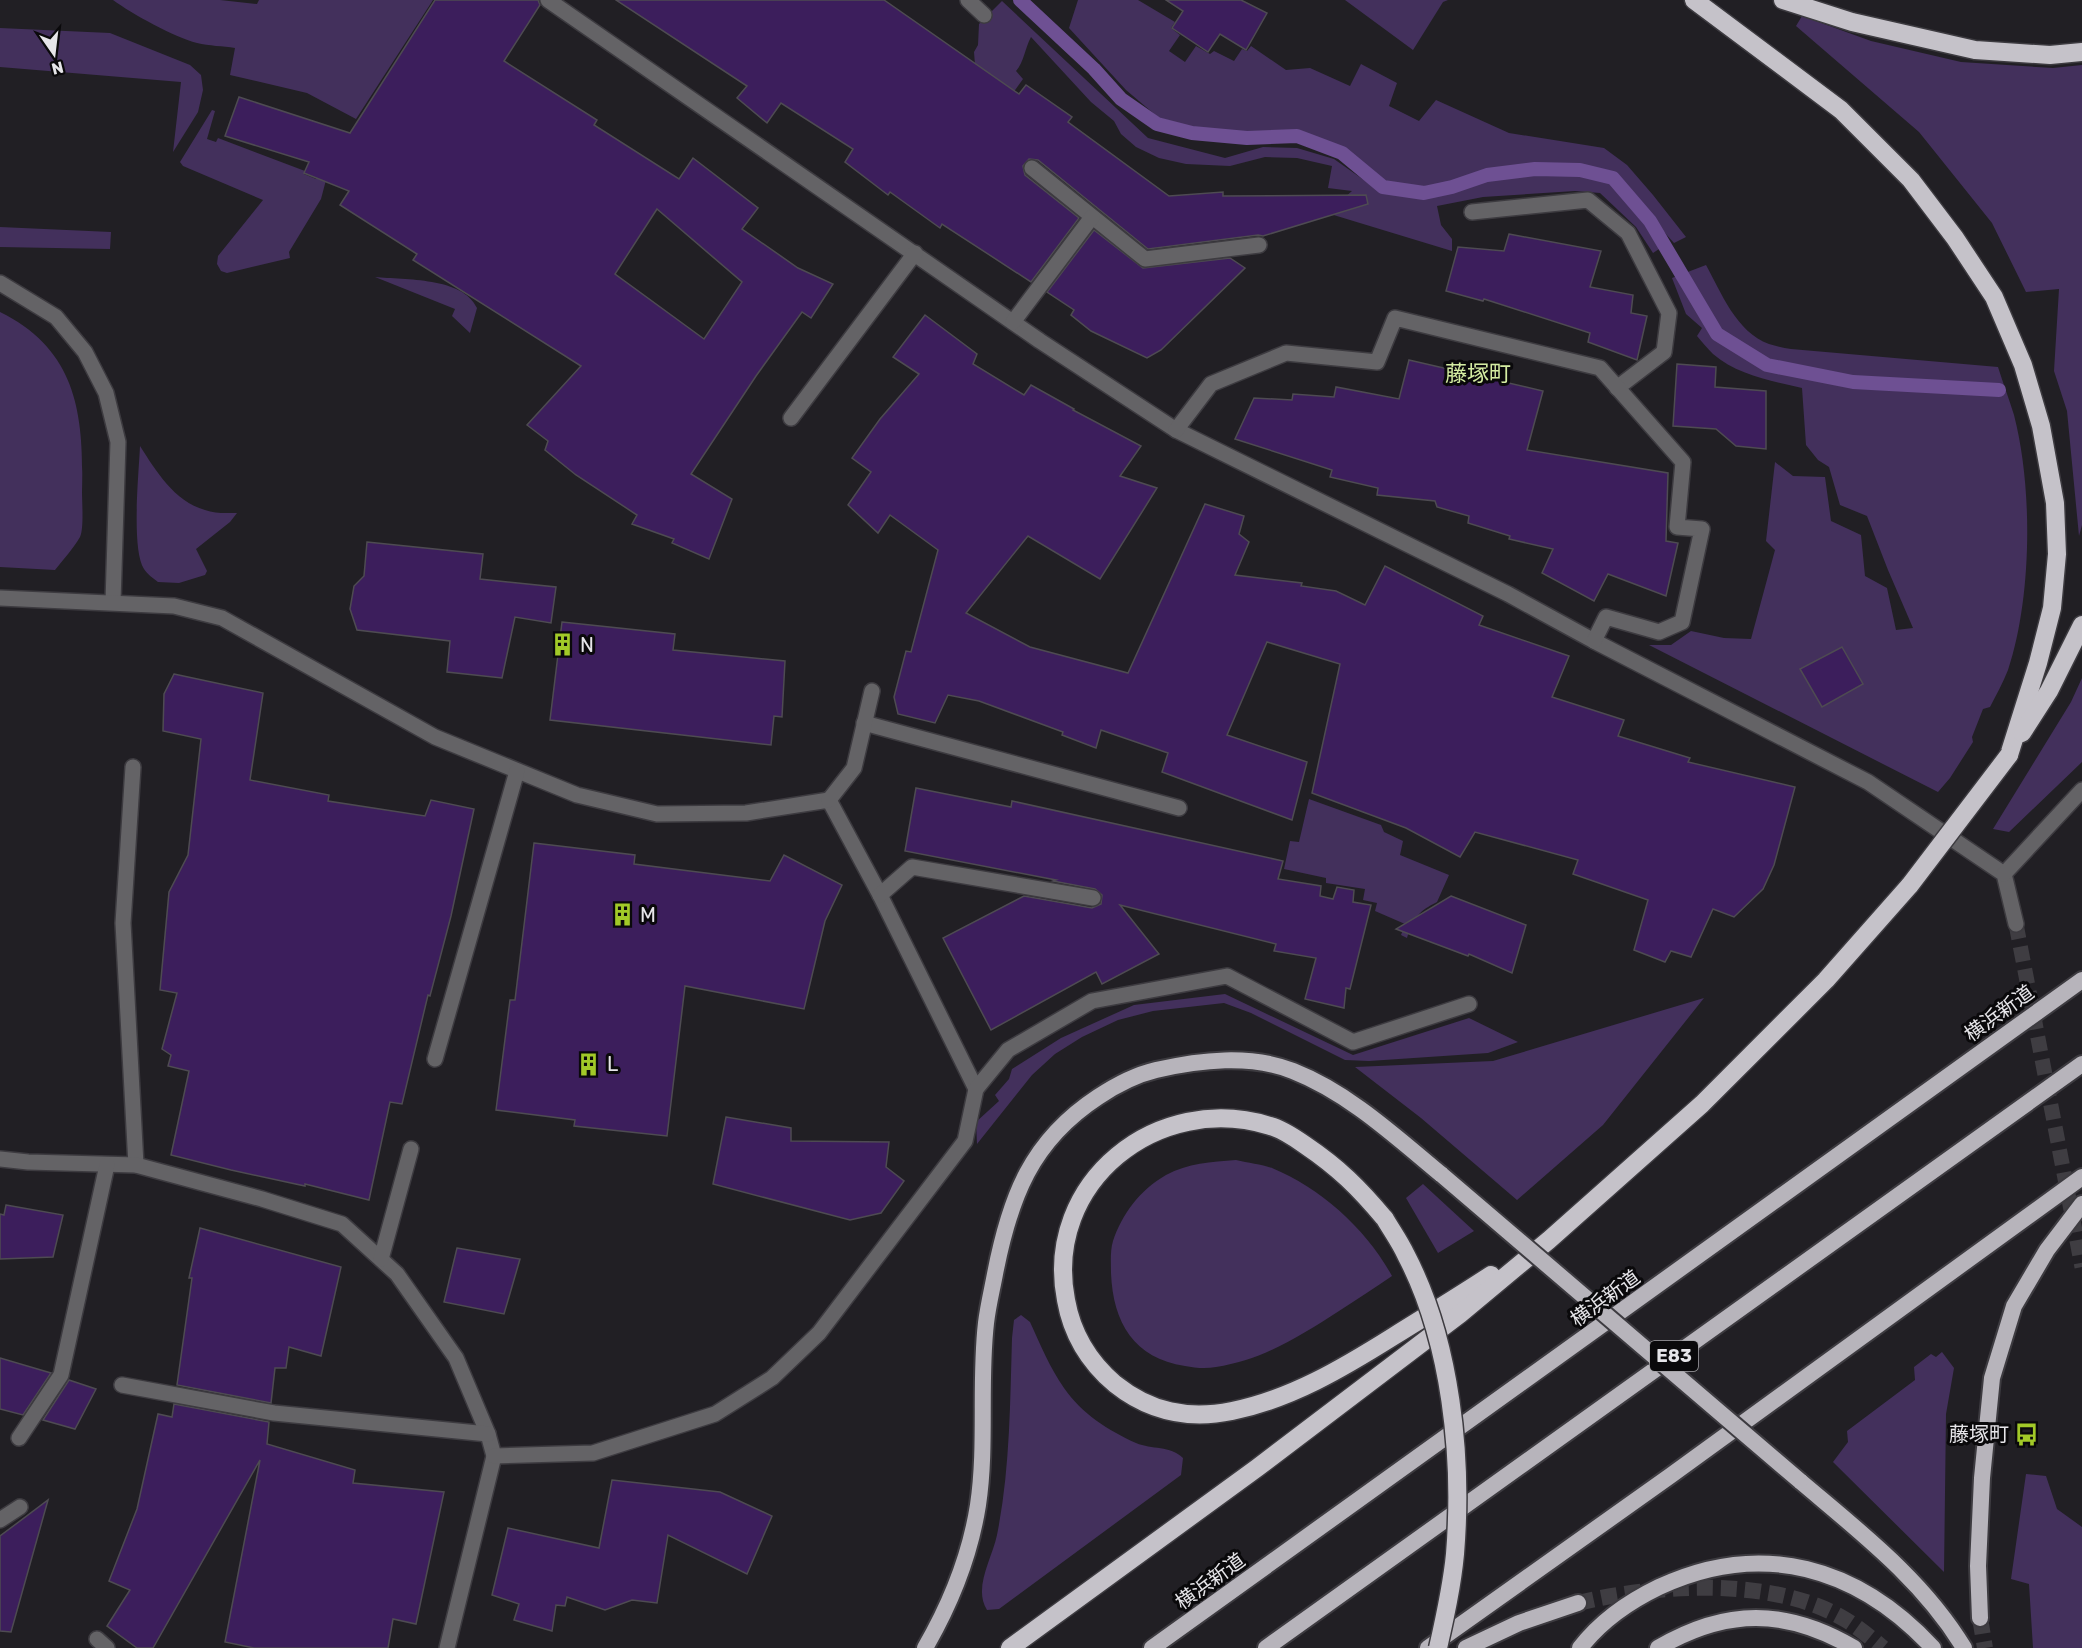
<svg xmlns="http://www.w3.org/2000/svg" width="2082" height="1648" font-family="Rubik,'Noto Sans JP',sans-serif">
<rect width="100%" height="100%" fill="#211f24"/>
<g fill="#43305c">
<path d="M 113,0 L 220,0 L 257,4 L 259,0 L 433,0 L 356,119 L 307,93 L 230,75 L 235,48 C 223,46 209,46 197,43 C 174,37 132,14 113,0 Z"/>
<polygon points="1078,0 1138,0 1175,22 1171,28 1180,35 1169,51 1185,62 1196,46 1210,54 1214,51 1234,61 1242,49 1247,51 1251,46 1286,70 1310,68 1350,86 1361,64 1397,83 1389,106 1419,121 1436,100 1509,133 1604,148 1627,165 1653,195 1686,237 1674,243 1612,174 1580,167 1535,165 1483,171 1452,184 1424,188 1385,183 1344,149 1298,132 1226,131 1193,127 1159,118 1126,90 1069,28"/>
<polygon points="1345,0 1448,0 1443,2 1413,50"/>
<path d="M 1002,1 L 1148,138 L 1225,158 L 1263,147 L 1297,148 L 1334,159 L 1378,190 L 1425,197 L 1489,178 L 1536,173 L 1580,174 L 1612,181 L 1648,222 L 1662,247 L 1653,253 L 1636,227 L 1600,193 L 1575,191 L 1483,197 L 1437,206 L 1441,225 L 1452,239 L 1452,251 L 1327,213 L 1352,191 L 1328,188 L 1332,166 L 1297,158 L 1265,157 L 1230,166 L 1186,164 L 1159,158 L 1136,147 L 1121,134 L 1114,121 L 1091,102 L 1031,37 C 1025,48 1024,62 1016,71 L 1023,79 L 997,115 L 975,65 L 974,52 L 978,45 L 979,24 Z"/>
<polygon points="1802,16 1871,41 1961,62 2053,68 2082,65 2082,525 2079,536 2067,411 2054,371 2059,289 2026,292 1992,223 1919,132 1796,26"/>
<polygon points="0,28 110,33 190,65 201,75 203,90 198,112 173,152 181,82 0,67"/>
<polygon points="212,110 215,111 207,139 216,142 218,138 305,171 304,174 316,179 317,177 326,180 321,199 289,252 290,258 227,273 221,271 217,264 218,256 263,200 183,166 180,162"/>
<polygon points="0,227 111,232 110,249 0,247"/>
<path d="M 1706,265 C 1721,292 1736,332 1769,344 C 1776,346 1784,348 1791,349 L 1998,367 C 2003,383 2009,399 2014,415 C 2033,488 2032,598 2008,670 C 2003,683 1996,695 1990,707 L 1983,709 L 1972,737 L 1973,742 L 1950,778 L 1938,792 L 1649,645 L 1671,645 L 1691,631 L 1724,638 L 1751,639 L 1775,550 L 1766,541 L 1775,462 L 1793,476 L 1825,477 L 1831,521 L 1861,535 L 1865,576 L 1887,588 L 1896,630 L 1913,628 L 1888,570 L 1867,516 L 1840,505 L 1829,467 L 1818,460 L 1806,445 L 1802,388 C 1772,381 1737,375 1713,354 C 1707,348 1702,342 1697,336 L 1702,328 L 1686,314 L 1672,278 Z"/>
<path d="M 375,277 C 405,280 463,277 477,308 L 470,333 L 452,316 L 455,309 Z"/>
<path d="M 0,312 C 77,350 84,414 82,492 C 82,502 84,529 80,537 C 73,549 63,560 55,570 L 0,567 Z"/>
<path d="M 140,446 C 156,471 174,501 205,510 C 215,514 227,513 237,513 L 230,522 L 196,549 L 207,571 L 205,575 L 179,583 L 158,582 C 153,578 147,574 144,569 C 131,549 139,472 140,446 Z"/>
<polygon points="2082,678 2082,762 2009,832 1993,829 2071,702"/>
<path d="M 1309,799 L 1381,825 L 1384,832 L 1403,841 L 1400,855 L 1449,875 L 1437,902 C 1419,911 1413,918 1407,938 L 1401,935 L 1405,924 L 1375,911 L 1377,903 L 1363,900 L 1365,889 L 1326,883 L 1326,878 L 1284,869 L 1290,841 L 1299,842 Z"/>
<polygon points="1225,994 1353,1055 1469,1018 1518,1042 1488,1053 1369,1061 1345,1060 1251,1013 1224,1003 1153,1011 1118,1020 1082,1037 1055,1054 1032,1075 977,1144 976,1122 999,1101 995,1095 1009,1079 1012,1069 1061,1038 1134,1005"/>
<polygon points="1704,998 1603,1125 1517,1200 1421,1118 1355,1067 1493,1061"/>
<path d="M 1236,1160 C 1248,1163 1261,1164 1272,1168 C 1321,1188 1367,1230 1392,1276 C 1375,1288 1357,1299 1339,1311 C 1300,1336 1263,1360 1216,1367 C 1206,1369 1195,1368 1185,1366 C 1134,1358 1113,1323 1111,1273 C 1111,1263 1110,1251 1113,1241 C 1122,1214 1140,1190 1166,1175 C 1188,1163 1211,1162 1236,1160 Z"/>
<polygon points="1423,1184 1474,1231 1438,1253 1406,1198"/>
<path d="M 1021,1315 L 1030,1322 C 1040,1344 1050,1368 1064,1388 C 1081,1413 1109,1431 1136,1443 C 1152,1450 1170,1445 1183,1458 L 1181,1475 L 999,1609 L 987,1610 C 973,1588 992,1559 997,1535 C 1010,1470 1010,1405 1012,1338 L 1014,1320 Z"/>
<polygon points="1942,1352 1954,1368 1946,1414 1944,1572 1833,1462 1848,1442 1847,1431 1915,1380 1914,1367 1931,1354 1936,1357"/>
<polygon points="2026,1474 2046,1476 2057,1509 2082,1527 2082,1648 2033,1648 2029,1584 2011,1579"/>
</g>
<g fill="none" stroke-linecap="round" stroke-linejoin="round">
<polyline stroke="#6e5093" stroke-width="14" points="1020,0 1094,69 1121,99 1157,124 1192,133 1247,138 1297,136 1342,153 1383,187 1424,193 1452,187 1487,175 1535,169 1580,170 1613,178 1650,221 1717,334 1767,365 1853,382 1999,390"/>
</g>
<g fill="#3c1e5c" stroke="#4e4b52" stroke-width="1.5" fill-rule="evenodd">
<path d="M 435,0 L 538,0 L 540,5 L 504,61 L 597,120 L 594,125 L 679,179 L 693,158 L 758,208 L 742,229 L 798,268 L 833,284 L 811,318 L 802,312 L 756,376 L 691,474 L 732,499 L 709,559 L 672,543 L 674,539 L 632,524 L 637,515 L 576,475 L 545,450 L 548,441 L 527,425 L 581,366 L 413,260 L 417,254 L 340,205 L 349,191 L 304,173 L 309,162 L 225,136 L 239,97 L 350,133 ZM 657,209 L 742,282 L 704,339 L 615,274 Z"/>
<polygon points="616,0 884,0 1019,94 1026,85 1072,117 1068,122 1169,196 1223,192 1223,196 1366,195 1368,204 1263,236 1258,235 1148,249 1038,160 1029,159 1023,166 1025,175 1079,218 1031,282 942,224 940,228 890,192 888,195 845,162 853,149 781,103 767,123 737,98 747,86"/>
<polygon points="1166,0 1241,0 1267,13 1246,50 1220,34 1208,52 1172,28 1183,11"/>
<polygon points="1094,230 1143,268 1230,258 1245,268 1161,350 1147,358 1091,331 1071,315 1074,310 1047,292"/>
<polygon points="1509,234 1601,251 1590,287 1633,295 1631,313 1647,316 1637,360 1588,342 1590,333 1484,299 1483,301 1446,291 1458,247 1504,251"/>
<polygon points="925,315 977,354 973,364 1024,395 1031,385 1074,409 1073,410 1141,446 1120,476 1157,488 1100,579 1028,536 966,613 1030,647 1128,673 1205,504 1244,516 1239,534 1249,542 1235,575 1302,583 1301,586 1336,591 1365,605 1385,566 1483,616 1479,625 1569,656 1552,697 1624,720 1618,736 1690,758 1688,762 1795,787 1774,865 1763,889 1734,917 1713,909 1691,957 1671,951 1665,962 1634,950 1648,900 1573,874 1578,860 1475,832 1460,857 1406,828 1312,793 1340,664 1267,642 1227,735 1307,762 1292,820 1162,772 1168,753 1101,730 1096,748 1062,735 1063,732 979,701 948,695 935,723 898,714 894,697 906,651 911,652 938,550 890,515 878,533 848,505 871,472 852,458 880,419 919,374 893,357"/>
<polygon points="1409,360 1543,391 1527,450 1668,473 1666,541 1678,543 1666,596 1608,574 1594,601 1542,573 1553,549 1509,539 1510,536 1468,523 1469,516 1437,507 1435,501 1377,495 1378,488 1330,477 1332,470 1235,439 1254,398 1292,400 1293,394 1334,397 1336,387 1399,399"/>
<polygon points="1677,364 1716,367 1715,387 1766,391 1766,449 1736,446 1716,429 1673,426"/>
<polygon points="367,542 483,554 480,579 556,587 551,623 515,617 502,678 447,672 450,641 357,630 350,609 354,586 364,576"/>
<polygon points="562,622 675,634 673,650 785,661 782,717 774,716 771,745 550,720"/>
<polygon points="1842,647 1863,684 1822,707 1800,669"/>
<polygon points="174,674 263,693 250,780 329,795 328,801 425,816 431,800 474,809 451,916 430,996 428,995 402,1104 390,1102 369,1200 305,1184 305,1186 231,1170 171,1155 189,1071 168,1066 171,1055 162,1049 177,993 160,990 169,892 188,855 201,739 163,731 164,694"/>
<polygon points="916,788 1011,807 1012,801 1283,861 1278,879 1321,886 1320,896 1333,899 1337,887 1354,890 1353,902 1371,905 1350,989 1346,988 1344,1008 1305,999 1316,958 1274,951 1276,944 1120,905 1159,954 1102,984 1096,972 991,1030 943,938 1024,896 1092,908 1101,904 1102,895 1095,889 1053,881 1056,880 905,851"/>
<polygon points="534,843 635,855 634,864 770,881 784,855 842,885 825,921 804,1009 685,986 667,1136 574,1126 575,1120 496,1110 510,1000 515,1000"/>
<polygon points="1451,896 1526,925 1512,973 1469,954 1468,956 1396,929"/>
<polygon points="726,1117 791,1128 791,1141 889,1142 886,1167 904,1181 881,1213 850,1220 713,1184"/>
<polygon points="6,1205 63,1215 53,1257 0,1259 0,1214 4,1215"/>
<polygon points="200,1228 341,1267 321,1356 289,1347 286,1368 275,1368 271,1403 177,1385 192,1278 189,1278"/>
<polygon points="457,1248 520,1259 504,1314 444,1302"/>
<polygon points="0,1358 51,1373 23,1415 0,1409"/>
<polygon points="69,1380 96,1389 75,1429 43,1420"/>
<polygon points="174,1404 269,1422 267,1444 355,1470 353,1483 444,1492 416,1624 393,1619 388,1648 254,1648 225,1642 260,1460 153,1648 137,1648 107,1626 130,1590 109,1581 137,1509 158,1414 172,1417"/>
<polygon points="612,1480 720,1492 772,1516 747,1574 668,1535 657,1603 632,1600 605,1610 567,1597 565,1606 556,1605 552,1631 514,1620 519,1604 492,1595 508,1528 599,1548"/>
<polygon points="48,1500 11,1632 0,1631 0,1536"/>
</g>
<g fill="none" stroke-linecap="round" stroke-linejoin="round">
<polyline stroke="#3f3d42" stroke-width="15" stroke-dasharray="15 8" stroke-linecap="butt" points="2016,924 2082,1267"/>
<g stroke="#3f3d42" stroke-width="16" stroke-dasharray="16 8" stroke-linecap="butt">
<path d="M 1578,1603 C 1657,1584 1774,1576 1846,1620 C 1859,1628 1871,1638 1883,1648"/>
<polyline points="1980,1618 1985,1648"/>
</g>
<defs>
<g id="minor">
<polyline points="548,0 1040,341 1176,430 1508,594 1594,641 1868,782 2004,874 2016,924"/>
<polyline points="968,0 984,15"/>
<polyline points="1032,168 1145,259 1259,245"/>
<polyline points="1472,212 1588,200 1628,233 1669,313 1664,352 1617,388"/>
<polyline points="0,283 56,317 85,352 106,393 118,442 113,602"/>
<polyline points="1013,322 1092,217"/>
<polyline points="791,418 915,253"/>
<polyline points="1176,430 1211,384 1286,353 1377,362 1395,318 1600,368 1683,462 1677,527 1702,529 1682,622 1659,632 1606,617 1594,641"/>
<polyline points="0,598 174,606 222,618 435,737 577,795 657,814 746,813 829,800 880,895 976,1089"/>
<polyline points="864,723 1179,808"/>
<polyline points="133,767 123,923 136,1165"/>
<polyline points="829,800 854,768 872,691"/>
<polyline points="2004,874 2082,790"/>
<polyline points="880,895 912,867 1093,898"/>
<polyline points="435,1059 517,771"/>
<polyline points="0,1159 28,1162 136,1165 262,1199 342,1224 397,1274 456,1358 488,1434 494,1456 447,1648"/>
<polyline points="381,1259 411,1149"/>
<polyline points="122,1385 274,1413 488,1434"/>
<polyline points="19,1438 61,1375 107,1165"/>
<polyline points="494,1456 593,1453 715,1414 772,1378 819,1333 965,1141 976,1089 1008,1050 1092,1001 1227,976 1353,1042 1469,1004"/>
<polyline points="0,1520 20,1507"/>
<polyline points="97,1639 107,1648"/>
</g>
<g id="trunk">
<path d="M 1800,1481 C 1860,1532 1923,1580 1964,1648"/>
<polyline points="1980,1618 1978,1566 1982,1478 1992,1378 2014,1306 2047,1250 2082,1204"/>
<path d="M 925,1648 C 951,1603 970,1556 978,1505 C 987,1445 979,1383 986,1323 C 988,1306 992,1290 995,1274 C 1010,1197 1031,1141 1098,1097 C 1116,1085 1135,1075 1156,1070 C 1200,1060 1250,1054 1293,1071 C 1349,1093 1396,1137 1442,1175"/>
<polyline points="1152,1648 2082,980"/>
<polyline points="1266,1648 2082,1064"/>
<polyline points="1428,1648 1670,1476 2082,1177"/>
<polyline points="1466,1648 1519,1623 1578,1603"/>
<path d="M 1580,1648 C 1600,1622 1630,1601 1659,1587 C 1762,1539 1858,1567 1933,1648"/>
<path d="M 1658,1648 C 1726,1608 1786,1608 1854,1648"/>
</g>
<g id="motorway">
<polyline points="1694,0 1841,110 1911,180 1955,238 1994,297 2023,365 2041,426 2055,503 2057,554 2052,608 2038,663 2009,755"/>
<polyline points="1783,0 1852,22 1975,50 2050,55 2082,52"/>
<polyline points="2022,733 2049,691 2082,625"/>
<path d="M 1385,1219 C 1359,1188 1339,1168 1305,1145 C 1295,1138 1282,1129 1270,1126 C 1158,1091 1043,1182 1066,1300 C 1072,1334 1089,1362 1115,1384 C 1150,1412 1188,1420 1232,1411 C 1291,1399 1343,1368 1394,1336 C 1426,1316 1459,1296 1491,1275"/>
<polyline points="1010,1648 1257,1468 1460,1314 1549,1240 1702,1104 1826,980 1910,885"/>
</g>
</defs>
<use href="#minor" stroke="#3d3b40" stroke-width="18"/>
<use href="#trunk" stroke="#3d3b40" stroke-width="20"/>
<use href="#motorway" stroke="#3d3b40" stroke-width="21"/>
<use href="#minor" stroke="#646366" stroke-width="15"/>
<use href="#trunk" stroke="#b7b4bb" stroke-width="16"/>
<use href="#motorway" stroke="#c5c2c9" stroke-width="18"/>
<defs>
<polyline id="trunk-bridge" points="1442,1175 1800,1481"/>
<g id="motorway-bridge">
<polyline points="1910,885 2009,755"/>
<path d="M 1385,1219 C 1392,1231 1400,1242 1406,1255 C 1451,1341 1463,1457 1455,1554 C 1452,1586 1445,1617 1438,1648"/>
</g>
</defs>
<use href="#trunk-bridge" stroke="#3d3b40" stroke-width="20" stroke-linecap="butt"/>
<use href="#motorway-bridge" stroke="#3d3b40" stroke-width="21" stroke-linecap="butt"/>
<use href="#trunk-bridge" stroke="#b7b4bb" stroke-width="16"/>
<use href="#motorway-bridge" stroke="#c5c2c9" stroke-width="18"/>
</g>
<defs>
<symbol id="building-bare" viewBox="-9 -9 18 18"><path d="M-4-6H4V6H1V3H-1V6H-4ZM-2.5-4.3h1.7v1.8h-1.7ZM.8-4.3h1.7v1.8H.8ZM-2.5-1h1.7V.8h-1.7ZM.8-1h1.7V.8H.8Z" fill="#a2c928" stroke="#0a090b" stroke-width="2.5" paint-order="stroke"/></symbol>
<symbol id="bus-bare" viewBox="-9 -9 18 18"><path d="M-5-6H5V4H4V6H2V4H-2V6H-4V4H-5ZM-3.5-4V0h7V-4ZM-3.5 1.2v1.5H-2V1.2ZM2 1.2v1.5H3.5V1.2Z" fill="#a2c928" stroke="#0a090b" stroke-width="2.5" paint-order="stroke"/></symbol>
</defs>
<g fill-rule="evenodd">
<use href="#building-bare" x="546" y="628" width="33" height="33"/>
<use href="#building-bare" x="606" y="898" width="33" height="33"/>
<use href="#building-bare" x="572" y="1048" width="33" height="33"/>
<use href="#bus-bare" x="2010" y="1418" width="33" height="33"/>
</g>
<g text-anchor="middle" stroke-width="6" stroke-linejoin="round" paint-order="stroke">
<rect fill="#0a090b" stroke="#a4a3a6" stroke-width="1.5" x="1650" y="1341" width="48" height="30" rx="4.5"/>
<g font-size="18" font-weight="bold" fill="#e6e5e9">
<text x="1674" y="1362">E83</text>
</g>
<g font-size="20" fill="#e6e5e9" stroke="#0a090b" text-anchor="start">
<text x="580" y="652">N</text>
<text x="640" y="922">M</text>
<text x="607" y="1071">L</text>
<text x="2009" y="1441" text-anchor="end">藤塚町</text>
</g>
<g font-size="20" fill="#e6e5e9" stroke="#0a090b">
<text transform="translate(1999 1013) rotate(-36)" y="7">横浜新道</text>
<text transform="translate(1605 1298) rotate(-36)" y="7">横浜新道</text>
<text transform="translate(1210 1581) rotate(-36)" y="7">横浜新道</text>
</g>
<g font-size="22" fill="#d4eca2" stroke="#0a090b">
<text x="1478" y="381">藤塚町</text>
</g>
</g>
<g transform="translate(54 54) rotate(166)" stroke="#0a090b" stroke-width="4.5" paint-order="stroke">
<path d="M0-4.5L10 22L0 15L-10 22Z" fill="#e6e5e9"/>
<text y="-9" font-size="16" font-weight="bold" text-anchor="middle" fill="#e6e5e9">N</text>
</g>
</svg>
